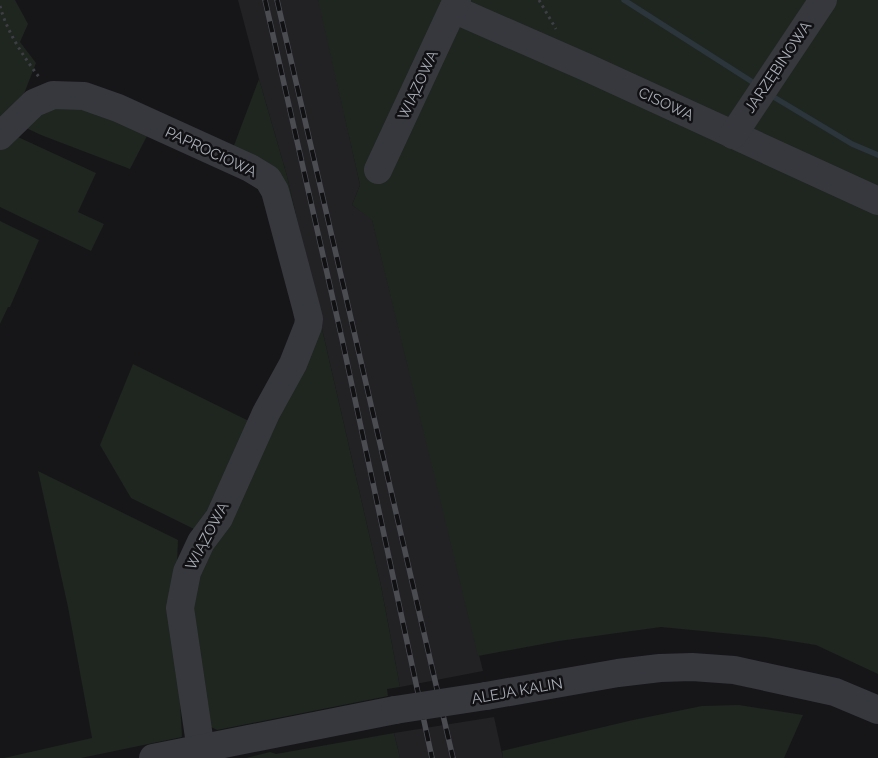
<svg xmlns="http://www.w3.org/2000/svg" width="878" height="758" font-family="Raleway,sans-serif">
<rect width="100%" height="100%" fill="#161618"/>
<g fill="#222225">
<polygon points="238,0 319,0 360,185 352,205 372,219 483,671 400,687 381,586 287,176 259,79"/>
<polygon points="494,717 503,758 400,758 394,733"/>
</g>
<g fill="#1e261f">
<polygon points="0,0 15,0 28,24 20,42 36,63 20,104 0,126"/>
<polygon points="318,0 878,0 878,674 816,645 765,637 661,627 559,641 478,656 372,220 352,205 360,185"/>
<polygon points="259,79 287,176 381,586 400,687 387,689 388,696 217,730 211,727 190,619 198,565 303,363 290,222 233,148"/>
<polygon points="68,102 149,132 130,169 41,135 22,126 35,110"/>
<polygon points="18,137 96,173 78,212 104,224 91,251 0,207 0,147"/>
<polygon points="0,221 39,240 10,307 8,307 0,324"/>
<polygon points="133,364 255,424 209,518 196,530 131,498 100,445"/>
<polygon points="38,471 178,540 175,612 182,737 81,758 4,758 92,738 68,607"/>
<polygon points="739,705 803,715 784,758 503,758 502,751 633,720 702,706"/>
<polygon points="394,733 400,758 246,758 270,752 276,754"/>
</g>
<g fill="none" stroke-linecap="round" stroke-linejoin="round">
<g stroke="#2c353c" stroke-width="5.5">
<polyline points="624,0 754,83"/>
<polyline points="772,96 852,144 878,155"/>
</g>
<g stroke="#3d3f44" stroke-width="3" stroke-dasharray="2.5 4" stroke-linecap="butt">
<polyline points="539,0 556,29"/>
<path d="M 0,6 C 7,32 23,56 39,77"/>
</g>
<g stroke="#37383d" stroke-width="28">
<polyline points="453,9 588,68 878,201"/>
<polyline points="733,135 823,0"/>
<polyline points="0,136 34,103 53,95 84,96 118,108 250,168 268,179 275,191 306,307 309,319 308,326 293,364 266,413 219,518 201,542 187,572 180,608 199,737 206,758"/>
<polyline points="378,170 457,0"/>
<polyline points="486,696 618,673 660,668 692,667 734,670 835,692 878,710"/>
<polyline points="153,758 395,710"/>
</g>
<defs>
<g id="rail">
<polyline points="265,0 342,339 432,758"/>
<polyline points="277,0 453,758"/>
</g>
</defs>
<use href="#rail" stroke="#4a4c52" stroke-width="5.5"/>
<use href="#rail" stroke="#111113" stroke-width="4" stroke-dasharray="11" stroke-linecap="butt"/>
<polyline stroke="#37383d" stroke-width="28" points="395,710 486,696"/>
</g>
<g text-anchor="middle" stroke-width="5" stroke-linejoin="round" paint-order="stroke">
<g font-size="15" fill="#a8adb8" stroke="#111113">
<text transform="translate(778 67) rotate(-56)" y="5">JARZĘBINOWA</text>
<text transform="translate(418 85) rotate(-65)" y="5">WIĄZOWA</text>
<text transform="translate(666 104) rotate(25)" y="5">CISOWA</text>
<text transform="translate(211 152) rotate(25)" y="5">PAPROCIOWA</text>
<text transform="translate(207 536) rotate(-62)" y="5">WIĄZOWA</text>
<text transform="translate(517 691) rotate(-10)" y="5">ALEJA KALIN</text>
</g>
</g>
</svg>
